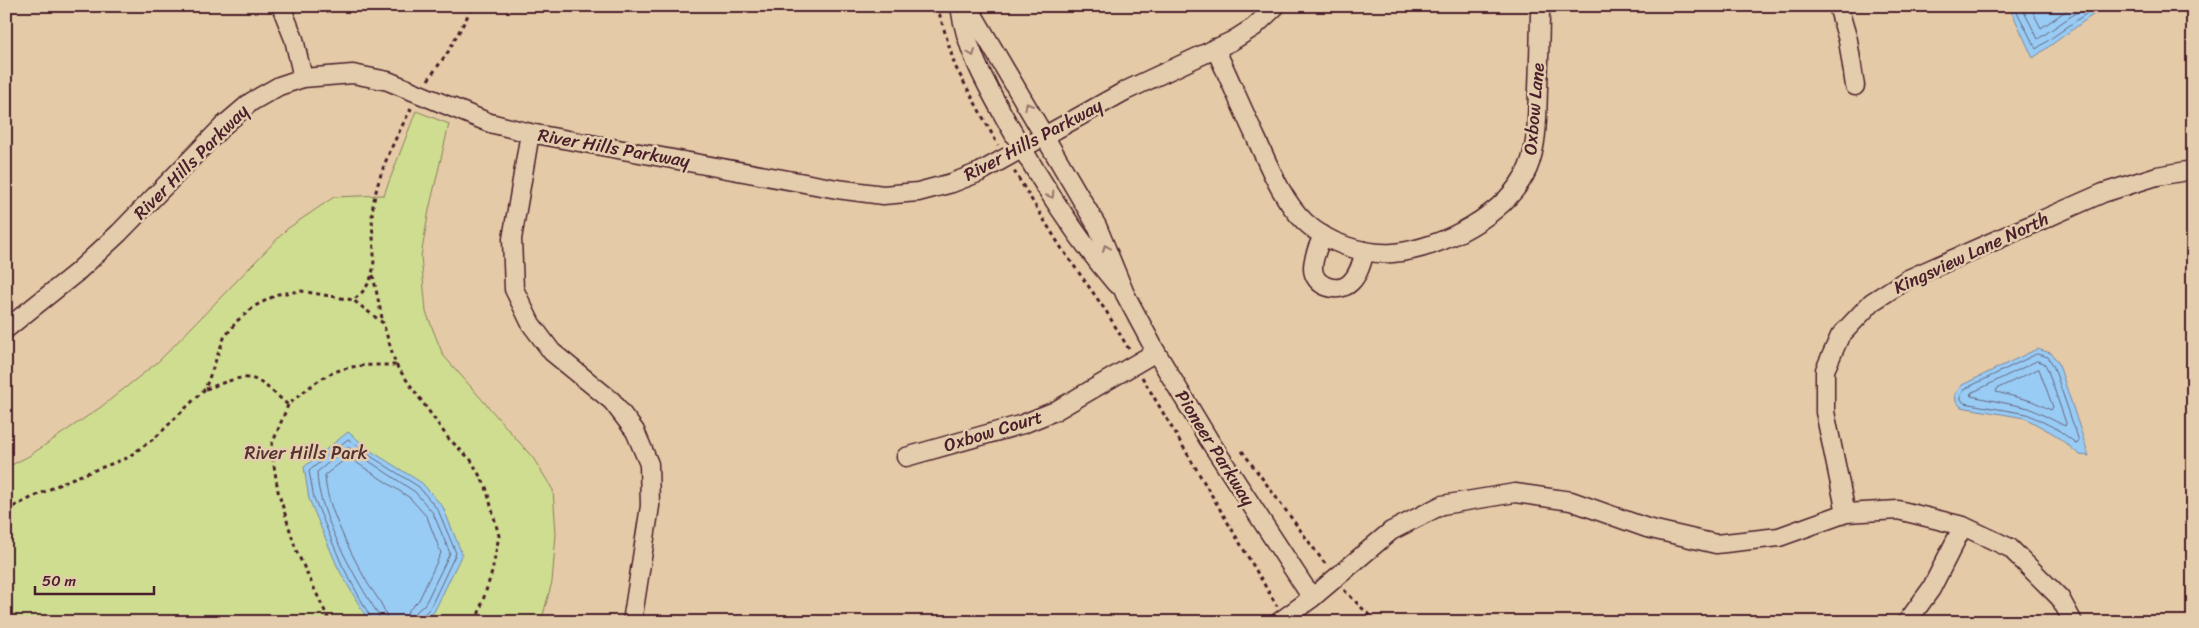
<svg xmlns="http://www.w3.org/2000/svg" width="2199" height="628" font-family="Sriracha,sans-serif">
<rect width="100%" height="100%" fill="#e4caa6"/>
<filter id="ink" filterUnits="userSpaceOnUse"><feTurbulence type="fractalNoise" baseFrequency=".02" numOctaves="2"/><feDisplacementMap in="SourceGraphic" scale="10" xChannelSelector="R" yChannelSelector="G"/><feConvolveMatrix kernelMatrix="1 2 1 2 8 2 1 2 1" color-interpolation-filters="sRGB"/></filter>
<g filter="url(#ink)">
<polygon fill="#cedd90" stroke="#8c7e5e" points="416,111 449,124 429,210 421,256 426,312 443,355 533,458 553,490 556,534 552,582 541,622 6,622 6,468 29,456 101,407 159,361 287,229 334,197 384,195"/>
<g fill="#98ccf5" stroke="#7987a4">
<polygon points="2009,6 2105,6 2033,58"/>
<polygon points="2037,349 2051,353 2058,362 2089,456 2080,455 2054,434 2025,418 1961,407 1956,401 1955,394 1962,385"/>
<polygon points="348,432 374,453 422,483 443,507 462,554 434,612 422,622 369,622 338,568 309,499 304,467"/>
<polygon points="1539,619 1547,622 1483,622 1486,620"/>
</g>
<g fill="none" stroke-linecap="round" stroke-linejoin="round">
<g stroke="#69647c" stroke-width="1">
<polyline points="2014,6 2036,49 2097,6"/>
<polyline points="2021,6 2038,39 2086,6"/>
<polyline points="2030,6 2041,28 2073,6"/>
<polygon points="2037,354 2048,357 2053,365 2079,441 2077,444 2057,429 2027,414 1964,403 1961,399 1961,395 1965,389"/>
<polygon points="2037,361 2044,363 2047,368 2066,423 2065,426 2029,408 1971,396 1972,393"/>
<polygon points="2039,369 2053,407 2051,410 2032,401 1996,392 1997,389"/>
<polyline points="373,622 342,565 314,498 309,471 348,439 372,457 419,487 438,510 456,553 430,608 421,617 420,622"/>
<path d="M 380,622 L 378,614 C 356,580 317,512 317,472 L 348,447 L 415,492 L 433,513 L 450,553 L 425,604 L 415,613 L 413,622"/>
<path d="M 387,622 C 387,608 375,595 368,584 C 353,557 325,505 325,475 L 348,457 L 410,498 L 427,517 L 441,553 L 419,600 L 408,611 L 406,622"/>
</g>
<defs>
<g id="minor">
<polyline points="281,6 294,39 303,78"/>
<path d="M 960,6 C 966,52 989,89 1011,129 C 1042,183 1075,236 1116,284"/>
<polyline points="968,6 1097,226 1125,294 1156,352 1209,440 1312,598"/>
<polyline points="1838,6 1848,40 1855,86"/>
<path d="M 1215,48 C 1229,78 1242,108 1256,138 C 1269,166 1282,200 1305,222 C 1327,243 1363,255 1393,253 C 1441,249 1508,214 1528,168 C 1538,144 1537,115 1538,89 C 1539,62 1540,34 1540,6"/>
<polyline points="530,133 512,239 514,289 531,324 552,352 612,401 635,431 649,464 650,506 632,622"/>
<path d="M 1323,235 C 1319,245 1313,256 1313,268 C 1313,286 1338,295 1351,282 C 1359,274 1362,262 1365,251"/>
<polyline points="6,329 76,273 119,233 224,125 251,102 279,86 303,78 353,74 388,81 490,123 530,133 837,189 883,195 918,192 952,183 980,172 1125,91 1232,41 1254,27 1276,6"/>
<polyline points="906,457 1023,424 1055,411 1156,352"/>
<polyline points="1846,513 1825,412 1825,370 1840,336 1872,302 1908,279 2103,193 2157,176 2193,170"/>
<polyline points="1279,622 1312,598 1391,531 1442,505 1515,493 1571,501 1647,528 1716,544 1779,537 1846,513 1898,510 1963,526 2010,548 2060,598 2073,622"/>
<polyline points="1907,622 1931,589 1963,526"/>
</g>
</defs>
<use href="#minor" stroke="#4a1f2b" stroke-width="21"/>
<g stroke="#4a1f2b" stroke-width="3" stroke-dasharray="4 4" stroke-linecap="butt">
<polyline points="937,6 955,66 998,145"/>
<polyline points="428,80 448,52 473,6"/>
<polyline points="1014,171 1060,246 1106,311 1130,351"/>
<polyline points="373,275 383,323"/>
<polyline points="396,365 448,438 471,460 486,487 499,536 492,572 476,622"/>
<polyline points="1142,377 1277,606"/>
<path d="M 206,389 C 252,372 251,372 288,405 C 329,369 341,364 396,365 L 383,323 L 353,300"/>
<polyline points="288,405 271,447 278,491 296,550 330,622"/>
<polyline points="1242,451 1326,565"/>
<path d="M 6,510 L 71,479 L 127,458 L 156,437 L 205,389 L 224,338 L 237,321 L 255,306 L 278,294 L 301,291 L 353,300 C 389,275 366,237 374,200 C 381,166 396,137 412,107"/>
<polyline points="1344,590 1376,622"/>
</g>
<use href="#minor" stroke="#e4cdad" stroke-width="18"/>
</g>
<defs><path id="oneway-chevron" d="M-2-3.5L2.5 0L-2 3.5" fill="none" stroke-width="1.6" stroke-linecap="round" stroke-linejoin="round" transform="scale(1.25)"/></defs>
<g stroke="#97766c">
<use href="#oneway-chevron" transform="translate(972 53) rotate(69)"/>
<use href="#oneway-chevron" transform="translate(1028 106) rotate(-120)"/>
<use href="#oneway-chevron" transform="translate(1051 195) rotate(58)"/>
<use href="#oneway-chevron" transform="translate(1106 248) rotate(-113)"/>
</g>
</g>
<g text-anchor="middle" stroke-width="5" stroke-linejoin="round" paint-order="stroke">
<g font-size="18" fill="#4a1f2b" stroke="#e4cdad">
<text transform="translate(1534 109) rotate(-85)" y="6">Oxbow Lane</text>
<text transform="translate(1033 140) rotate(-28)" y="6">River Hills Parkway</text>
<text transform="translate(614 148) rotate(10)" y="6">River Hills Parkway</text>
<text transform="translate(191 162) rotate(-45)" y="6">River Hills Parkway</text>
<text transform="translate(1971 253) rotate(-25)" y="6">Kingsview Lane North</text>
<text transform="translate(993 431) rotate(-17)" y="6">Oxbow Court</text>
<text transform="translate(1215 448) rotate(58)" y="6">Pioneer Parkway</text>
</g>
<g font-size="18" fill="#573235" stroke="#e4cdad">
<text x="306" y="459">River Hills Park</text>
</g>
</g>
<rect width="2199" height="628" fill="none" stroke="#e4cdad" stroke-width="25"/>
<rect x="12" y="12" width="2174" height="603" fill="none" stroke="#4a1f2b" stroke-width="2" filter="url(#ink)"/>
<path d="M35 586v8h119v-8" fill="none" stroke="#4a1f2b" stroke-width="2.5"/>
<text x="42" y="586" font-size="15" fill="#4a1f2b" stroke="#e4cdad" stroke-width="4" paint-order="stroke">50 m</text>
</svg>
